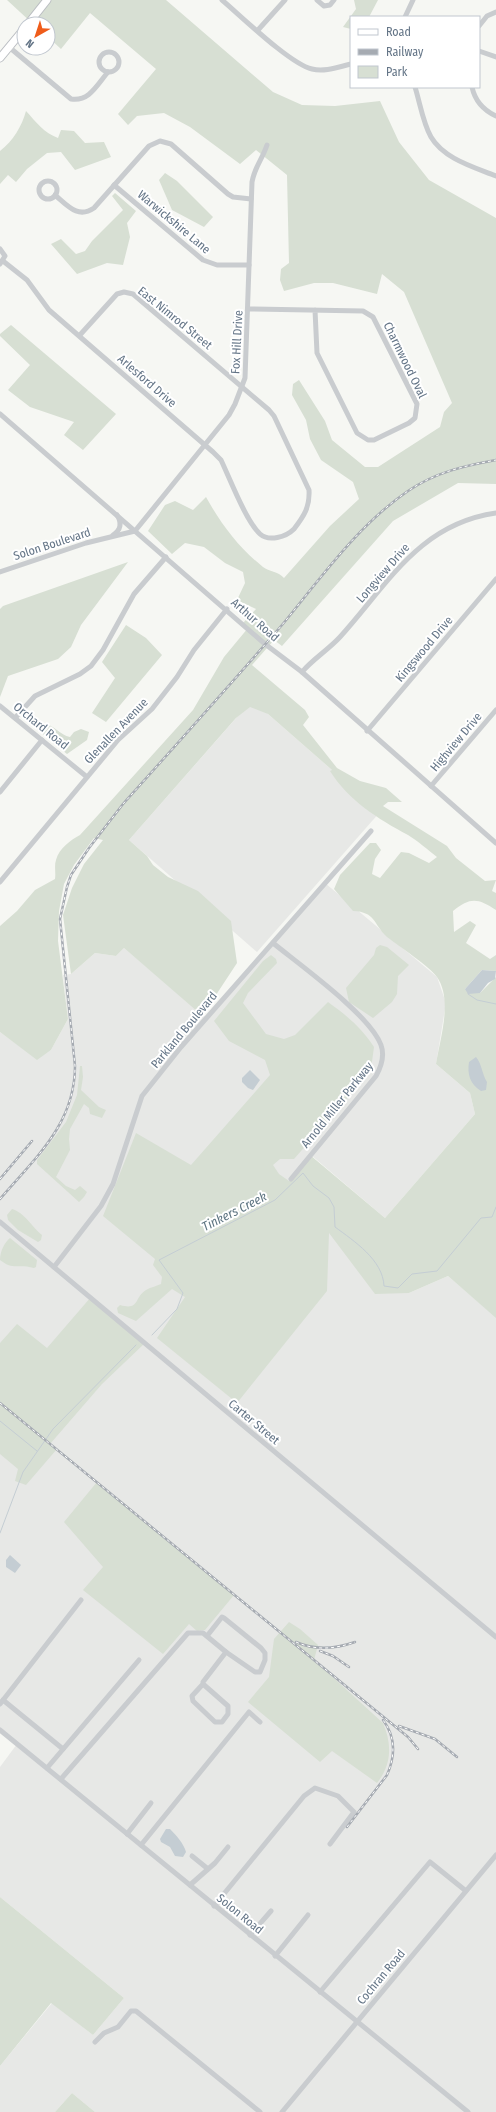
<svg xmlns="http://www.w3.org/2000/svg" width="496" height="2112" font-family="'Fira Sans Condensed',sans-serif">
<rect width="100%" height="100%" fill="#f6f7f3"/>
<g fill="#e7e8e6">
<polygon points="252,700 380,812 257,952 129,840"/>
<polygon points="325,883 437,977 446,1003 436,1064 470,1093 475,1114 385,1218 311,1155 409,1293 448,1276 491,1313 496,1308 496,2112 95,2112 72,2093 55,2112 0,2112 0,2066 52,2003 93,2035 124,1998 0,1897 0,1767 17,1744 0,1730 0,1032 37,1059 51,1050 68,1019 63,975 71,974 95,953 116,956 124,948 207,1018"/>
</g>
<g fill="#d7dfd3">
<path d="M 7,0 L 166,0 L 273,92 L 302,105 L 335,106 L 380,101 L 399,142 L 429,180 L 496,218 L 496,484 L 458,483 L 393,521 L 282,646 L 274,640 L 252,665 L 305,710 L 309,717 L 303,725 L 337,768 L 360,781 L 386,788 L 402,802 L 388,802 L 383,806 L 447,846 L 456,858 L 485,881 L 496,880 L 492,891 L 496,893 L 496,910 C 478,898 470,897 453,911 L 454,932 L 470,921 L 476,925 L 466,943 L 490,959 L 496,955 L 496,971 L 482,970 L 465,989 L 480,993 L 496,977 L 496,1318 L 448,1276 L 409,1293 L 375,1294 L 329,1233 L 327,1291 L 237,1403 L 157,1338 L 185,1297 L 172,1289 L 136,1321 L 118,1313 L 117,1308 L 120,1305 C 140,1311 134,1297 146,1290 C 151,1287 157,1286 161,1284 L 162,1277 L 153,1265 L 155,1259 L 103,1216 L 136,1133 L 191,1165 L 270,1075 L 265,1060 L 229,1041 L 214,1021 L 263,961 L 271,955 L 276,959 L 277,963 L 248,993 L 243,1003 L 266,1034 L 284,1039 L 295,1035 L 328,1002 C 346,1015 362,1028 374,1047 L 371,1069 L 365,1078 L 294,1159 L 280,1159 L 273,1165 L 279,1174 L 289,1181 L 310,1155 L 385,1218 L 475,1114 L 470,1093 L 436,1064 C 440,1039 453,1000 437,977 C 430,967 399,946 387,937 C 373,924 376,912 353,911 L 334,889 L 340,875 L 370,843 L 376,843 L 381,850 L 375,859 L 372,874 L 380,878 L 401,852 L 409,853 L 429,863 L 437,857 C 428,850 418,841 408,835 C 378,819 348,800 330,771 L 332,770 L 268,714 L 250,707 L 236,718 L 129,840 L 147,856 L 153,865 L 168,877 L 198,891 L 231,921 L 237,963 L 214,998 L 208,1006 L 198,1012 L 124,948 L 116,956 L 95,953 L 71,974 L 63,915 L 72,888 L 84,864 L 103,840 L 94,838 L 74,865 L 64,884 L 59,911 L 58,941 L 68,1019 L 51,1050 L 37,1060 L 0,1032 L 0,926 L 17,911 L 35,890 L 55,879 C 56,872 54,866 56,860 C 59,848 71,840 80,835 L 193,710 L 224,657 L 248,628 L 243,623 L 256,609 L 237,600 L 245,583 L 243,572 L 225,563 L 204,547 L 185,543 L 172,554 L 148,531 L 165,505 L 175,501 L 193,510 L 206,497 C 221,524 238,547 263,567 C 269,572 278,571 284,578 L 330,526 L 359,499 L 353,482 L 321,460 L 310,439 L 306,420 L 292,395 L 293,384 L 299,380 L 325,421 L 332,440 L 365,467 L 378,467 L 440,427 L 444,412 L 452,403 L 404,292 L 382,274 L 377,294 L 333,283 L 314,283 L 284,291 L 280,280 L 281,269 L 289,263 L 287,175 L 256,150 L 240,164 L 190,127 L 164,113 L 137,116 L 128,125 L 118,114 L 156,69 L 90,13 L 61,49 L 48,37 L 48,24 L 33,24 Z"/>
<polygon points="354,0 378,0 369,17 351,17 351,29 343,27 356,9"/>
<path d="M 26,111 C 36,122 44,133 58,138 L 61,130 L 74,131 L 85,143 L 104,142 L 111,157 L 75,170 L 61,152 L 47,153 L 27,169 L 16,182 L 8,175 L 0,184 L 0,151 C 13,141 22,126 26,111 Z"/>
<polygon points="165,173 177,181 213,217 204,227 172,210 159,180"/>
<polygon points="115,193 136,211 127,223 130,237 123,265 107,263 77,274 51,244 61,239 76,254 85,251 92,241 123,210 112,196"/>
<polygon points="11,325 116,414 83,450 64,435 74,422 30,407 8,390 30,365 0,336 0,334"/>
<polygon points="128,562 81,625 71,647 58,659 8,676 0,697 0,609 3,606"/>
<polygon points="126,625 146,638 162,655 106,722 92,713 115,678 102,662"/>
<path d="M 43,723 C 54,725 60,735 70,737 L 74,732 L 81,729 L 89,732 L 87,740 L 67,754 L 37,729 Z"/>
<polygon points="380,945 387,947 409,965 398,976 397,994 392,1002 373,1018 349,1002 346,988 374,955 376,948"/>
<polygon points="80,1066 82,1066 83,1077 81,1090 99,1107 106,1110 102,1118 90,1114 89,1108 84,1104 70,1129 69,1139 70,1150 56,1177 66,1186 75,1190 80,1186 87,1192 84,1197 79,1202 37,1164 37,1160 66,1122 77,1095"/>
<path d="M 12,1209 C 24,1212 33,1228 42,1235 L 41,1240 L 38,1242 L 18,1230 L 8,1220 L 7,1215 Z"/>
<path d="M 10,1238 L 37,1260 L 36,1267 L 34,1268 C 17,1263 14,1271 0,1260 C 0,1252 4,1243 10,1238 Z"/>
<polygon points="91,1297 145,1343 102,1384 50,1444 57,1449 26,1485 15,1481 18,1469 0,1454 0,1343 17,1324 47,1348"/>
<polygon points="97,1482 234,1595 205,1630 197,1631 189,1624 163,1654 83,1590 103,1567 64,1522"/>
<path d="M 289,1622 L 300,1629 L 318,1645 L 314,1660 L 383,1723 C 392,1744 392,1764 377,1783 L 332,1751 L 320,1762 L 248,1702 L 269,1677 L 274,1639 Z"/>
<polygon points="0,1897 124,1998 93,2035 51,2003 0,2066"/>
<polygon points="72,2093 95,2112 55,2112"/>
</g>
<g fill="#c4cdd3">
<polygon points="482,970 496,971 495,979 488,983 480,993 468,994 465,989"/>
<path d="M 476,1057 C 482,1064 482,1074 487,1082 L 486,1090 L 481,1091 C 470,1084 467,1074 469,1062 Z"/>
<polygon points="250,1070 260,1080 253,1090 248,1088 242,1082 242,1078"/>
<polygon points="10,1555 21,1565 15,1573 6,1567 6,1560"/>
<path d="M 166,1829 L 170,1829 C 176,1835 184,1844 186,1852 L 183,1857 L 175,1856 L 170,1847 L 161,1842 L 160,1839 Z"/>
</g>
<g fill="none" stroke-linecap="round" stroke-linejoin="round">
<g stroke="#c4cdd3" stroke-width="1">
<polyline points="468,994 477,1000 496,1004"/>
<path d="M 152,1335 L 177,1309 L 183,1293 L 159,1260 L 275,1200 L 303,1173 L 313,1186 L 329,1198 L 334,1207 L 335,1227 C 354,1241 383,1260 384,1286 L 398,1288 L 412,1274 L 437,1271 L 481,1218 L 492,1217 L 496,1207"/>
<polyline points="0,1421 37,1451"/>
<polyline points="0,1533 23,1472 53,1429 136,1345"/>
</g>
<defs>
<g id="major">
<polyline points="28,24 47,0"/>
<polyline points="0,58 24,29"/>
</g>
</defs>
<use href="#major" stroke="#bbbec2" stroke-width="9"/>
<g stroke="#c9cccf" stroke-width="5">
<path d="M 222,0 C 241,16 290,64 312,69 C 325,72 338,67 351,64"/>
<polyline points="317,0 324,6 330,5 334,0"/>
<polyline points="405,17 413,0"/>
<polyline points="479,26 487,16 496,12"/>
<polyline points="258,30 285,0"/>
<path d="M 9,47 L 71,99 C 89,102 97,85 108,72"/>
<polyline points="479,51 496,57"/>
<circle cx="109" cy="62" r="10"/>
<path d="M 415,87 C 420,103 423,123 431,137 C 444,159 474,167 496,176"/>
<path d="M 472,87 C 475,101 483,110 496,116"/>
<circle cx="48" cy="190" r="9"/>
<polyline points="114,185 203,260 217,265 249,265"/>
<path d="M 55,195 C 68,206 78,219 94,208 L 149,146 L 160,141 L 171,144 L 228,194 L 233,197 L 251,199"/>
<polyline points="0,249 5,256 0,264"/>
<path d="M 3,261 L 27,280 L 49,310 L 213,452 L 221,460 C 230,479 246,521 260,534 C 269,542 286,537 294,529 C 304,516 310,507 309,490 L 274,416 L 269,410 L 133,294 L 124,292 L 117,294 L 79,336"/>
<polyline points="249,309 363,311 373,317 417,404 415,418 409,423 374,440 368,440 357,433 317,353 315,310"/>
<polyline points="0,414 265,644 302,672 496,843"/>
<path d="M 135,531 L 229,415 L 235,404 L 245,378 L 252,182 C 255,166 262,160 267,145"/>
<path d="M 113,535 C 121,530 122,523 117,515"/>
<polyline points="0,572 86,543 135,531"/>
<path d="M 302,672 C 313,659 328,650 340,637 C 388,584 419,524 496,513"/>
<polyline points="0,706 87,777"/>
<polyline points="15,718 35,696 80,674 91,666 103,650 134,594 166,557"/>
<polyline points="367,731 496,579"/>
<polyline points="431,786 496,710"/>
<polyline points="0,792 42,740"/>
<polyline points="0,882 118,740 152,709 177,677 194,650 227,609"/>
<path d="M 273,943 C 300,965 370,1015 381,1045 C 385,1056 381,1067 376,1076 L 291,1179"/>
<polyline points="0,1222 496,1637"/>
<polyline points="54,1267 101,1206 113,1184 142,1096 181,1047 371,831"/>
<polyline points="207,1636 222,1617 224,1618 261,1648 265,1653 265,1660 260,1672 255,1672 226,1652"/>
<polyline points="3,1700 63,1749"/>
<polyline points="0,1704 81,1600"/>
<polyline points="0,1730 468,2112"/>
<polyline points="47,1768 139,1660"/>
<polyline points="61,1779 188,1633 203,1633 226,1652 203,1682 203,1684 228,1706 228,1714 222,1722 215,1722 193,1701 192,1696 203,1684"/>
<polyline points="127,1834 151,1803"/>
<polyline points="141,1845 249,1712 260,1722"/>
<polyline points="192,1856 208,1869"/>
<polyline points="190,1885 215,1863 228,1847"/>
<polyline points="214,1906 304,1796 315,1788 338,1796 354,1812 330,1844"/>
<polyline points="250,1935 271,1911"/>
<polyline points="275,1956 308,1915"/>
<polyline points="320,1992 430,1862 466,1891"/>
<polyline points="95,2042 104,2033 118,2027 131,2011 136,2011 260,2112"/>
<polyline points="282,2112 496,1855"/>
</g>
<use href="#major" stroke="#fff" stroke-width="7"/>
<defs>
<g id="rail">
<polyline points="0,1179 32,1141"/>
<path d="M 0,1199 C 35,1158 75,1124 75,1066 L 60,919 L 67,887 L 71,875 L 89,848 L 123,804 C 176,745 230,685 282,625 C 320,579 358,525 408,491 C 436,472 464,466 496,460"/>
<polyline points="0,1403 408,1737 418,1749"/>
<path d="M 296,1642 C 316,1651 335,1649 355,1642"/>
<polyline points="320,1651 333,1656 349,1667"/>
<polyline points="399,1726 435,1739 457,1757"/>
<path d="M 347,1827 L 387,1775 C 395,1757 396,1737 383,1720"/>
</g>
</defs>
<use href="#rail" stroke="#a6abb2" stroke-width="2.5"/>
<use href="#rail" stroke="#fff" stroke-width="1" stroke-dasharray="3" stroke-linecap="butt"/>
</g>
<g text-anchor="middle" stroke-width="4" stroke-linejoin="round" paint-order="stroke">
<g font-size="12" fill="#637486" stroke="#fff">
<text transform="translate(174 222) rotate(40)" y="4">Warwickshire Lane</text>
<text transform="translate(175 318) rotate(39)" y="4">East Nimrod Street</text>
<text transform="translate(237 342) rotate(-87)" y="4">Fox Hill Drive</text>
<text transform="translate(405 360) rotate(64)" y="4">Charmwood Oval</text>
<text transform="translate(147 381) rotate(41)" y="4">Arlesford Drive</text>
<text transform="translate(52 544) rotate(-18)" y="4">Solon Boulevard</text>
<text transform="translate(383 573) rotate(-49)" y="4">Longview Drive</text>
<text transform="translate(255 620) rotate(41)" y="4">Arthur Road</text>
<text transform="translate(424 649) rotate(-50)" y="4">Kingswood Drive</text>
<text transform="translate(41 726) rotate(39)" y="4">Orchard Road</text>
<text transform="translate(116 731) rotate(-46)" y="4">Glenallen Avenue</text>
<text transform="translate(456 742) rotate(-50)" y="4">Highview Drive</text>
<text transform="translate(184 1030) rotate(-50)" y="4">Parkland Boulevard</text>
<text transform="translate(337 1105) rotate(-51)" y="4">Arnold Miller Parkway</text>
<text transform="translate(254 1422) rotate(40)" y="4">Carter Street</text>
<text transform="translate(240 1914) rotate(39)" y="4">Solon Road</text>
<text transform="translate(381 1977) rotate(-50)" y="4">Cochran Road</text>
</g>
<g font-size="13" font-style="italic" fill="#5f7683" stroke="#fff">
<text transform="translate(234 1211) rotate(-27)" y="5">Tinkers Creek</text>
</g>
</g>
<rect x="350" y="16" width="130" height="72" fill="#ffffff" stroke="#c1c7cf"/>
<rect x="358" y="29" width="20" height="6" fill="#ffffff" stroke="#c1c7cf"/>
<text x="386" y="36" font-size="12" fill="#637486">Road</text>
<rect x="358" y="49" width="20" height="6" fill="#a6abb2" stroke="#c1c7cf"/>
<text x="386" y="56" font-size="12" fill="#637486">Railway</text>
<rect x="358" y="66" width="20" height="12" fill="#d7dfd3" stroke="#c1c7cf"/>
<text x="386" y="76" font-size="12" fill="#637486">Park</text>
<g transform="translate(36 36) rotate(219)"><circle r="19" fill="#ffffff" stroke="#c1c7cf"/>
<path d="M0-3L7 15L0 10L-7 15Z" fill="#ef5c1a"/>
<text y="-6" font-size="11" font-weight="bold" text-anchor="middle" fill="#637486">N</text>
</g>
</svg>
